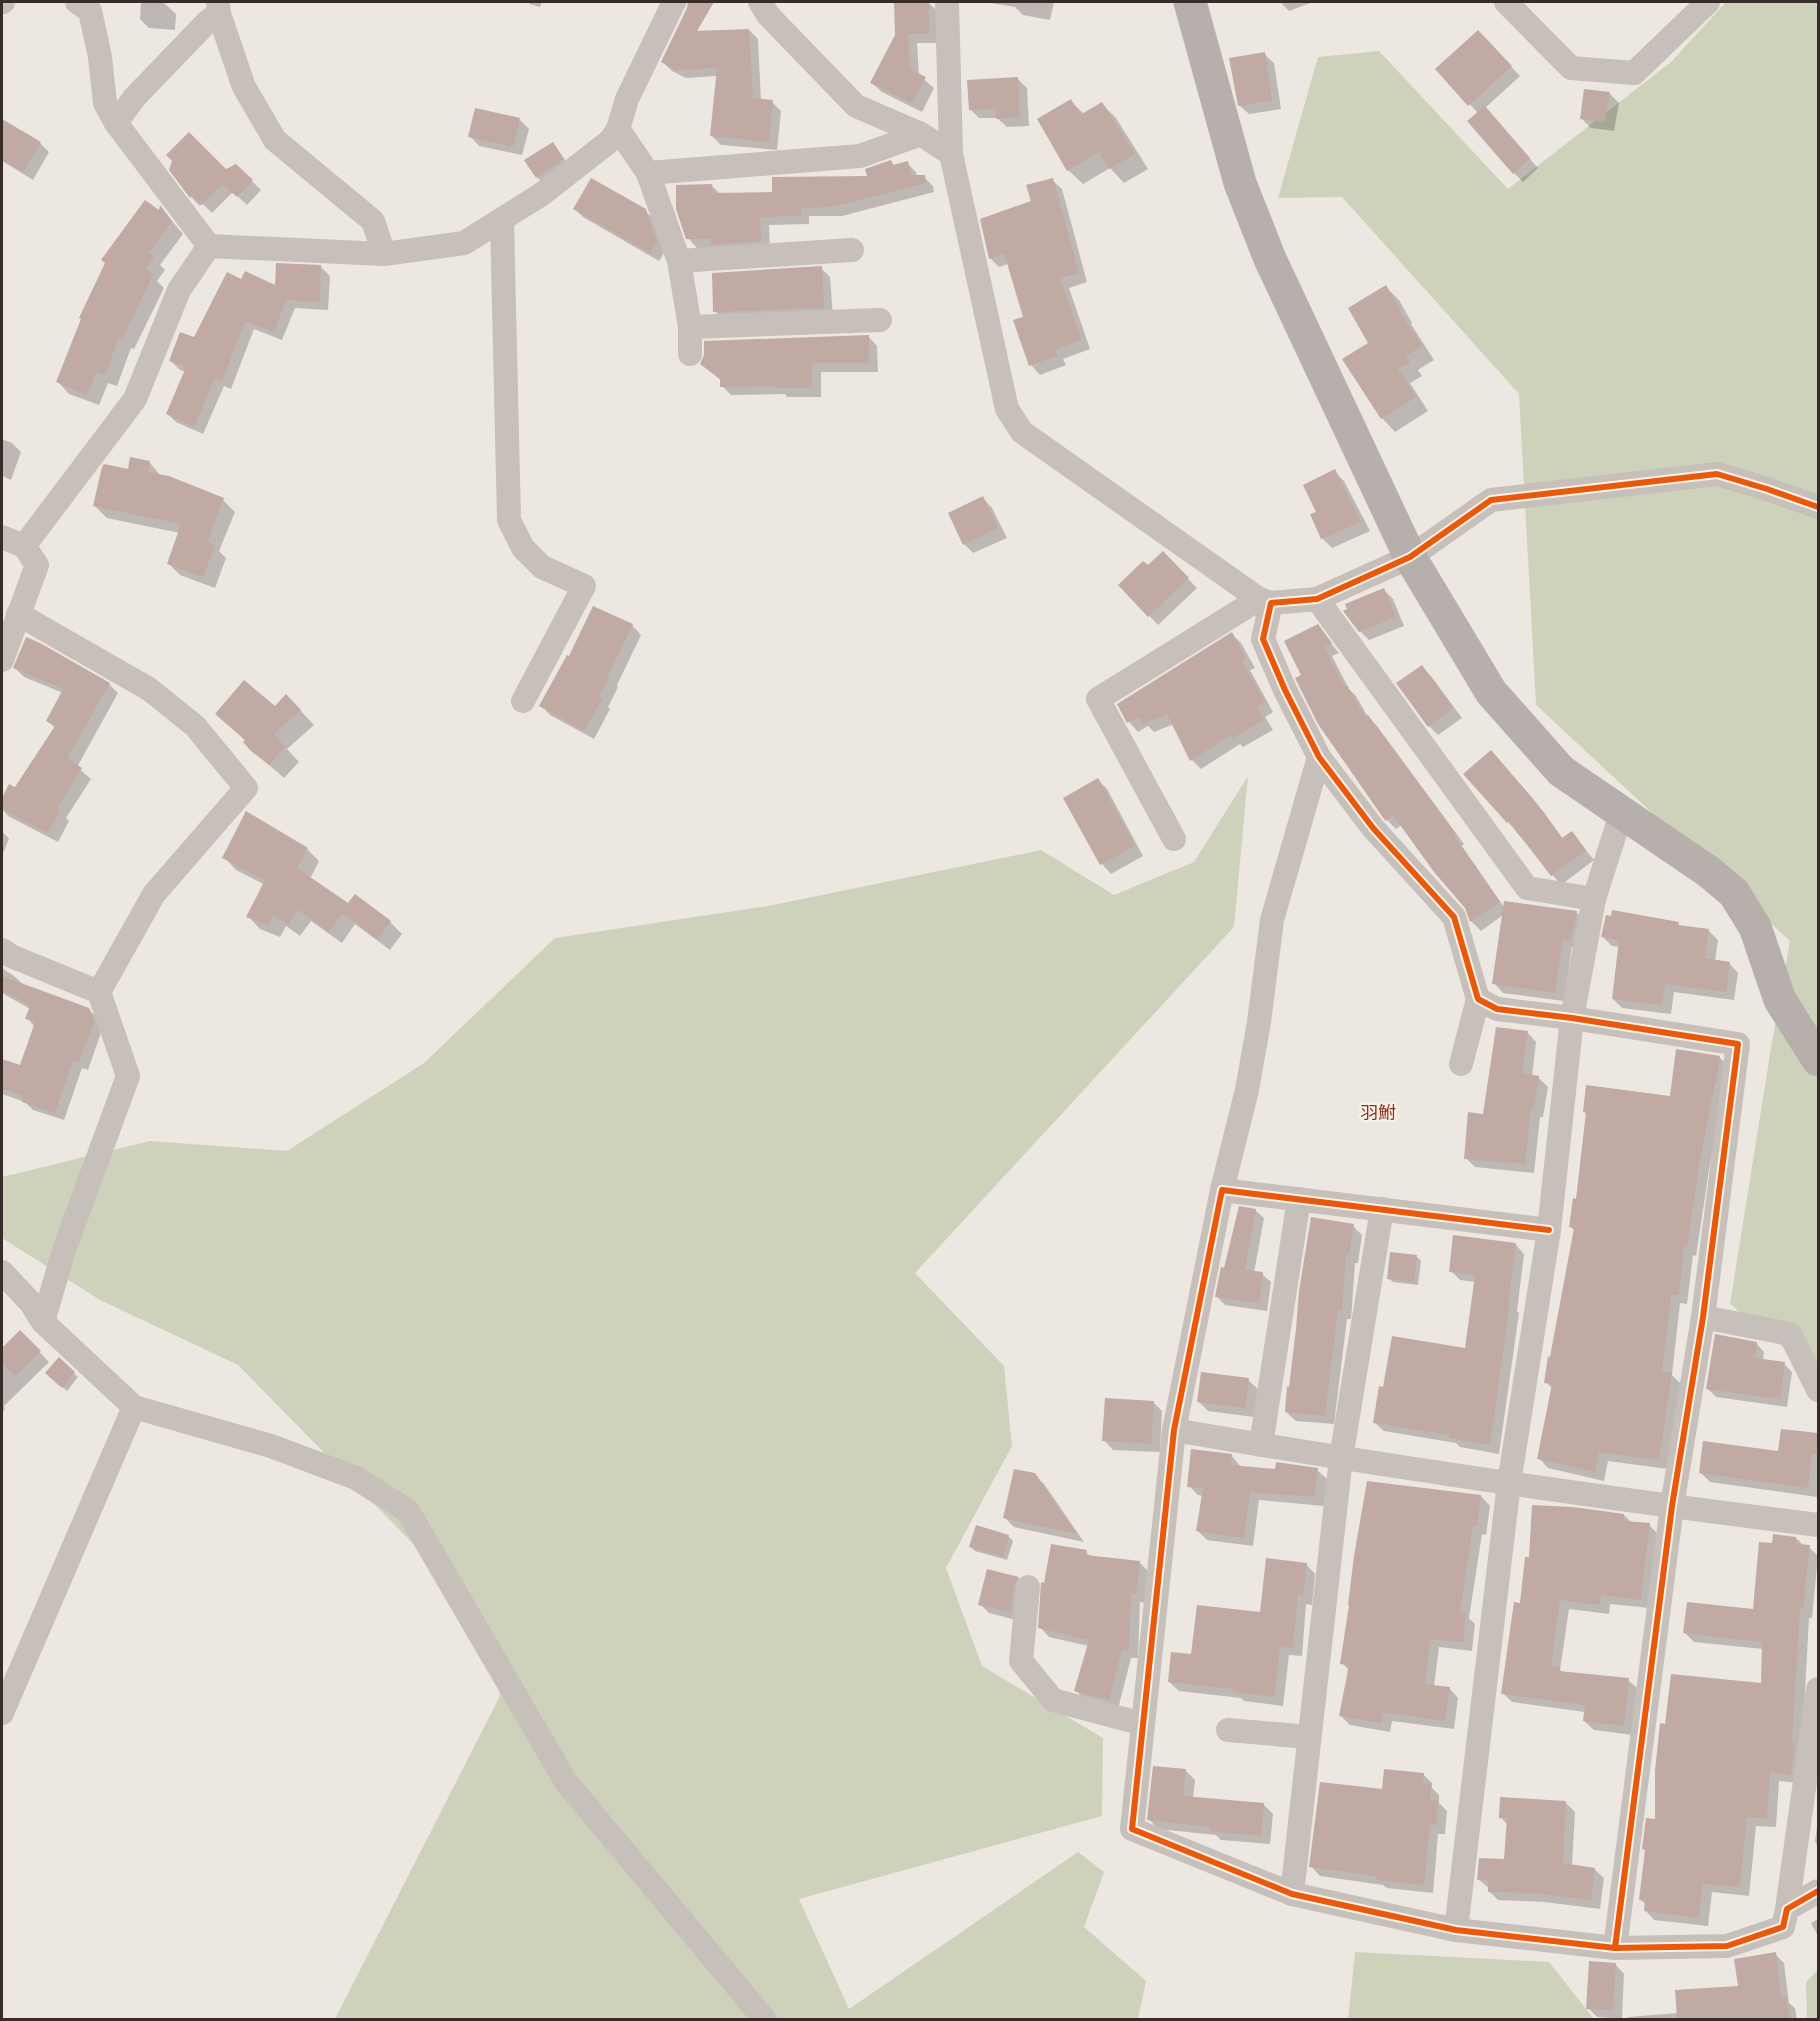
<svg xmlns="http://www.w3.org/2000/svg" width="1820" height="2021" font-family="'Fira Sans Condensed','Noto Sans JP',sans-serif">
<rect width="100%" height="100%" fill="#ede7e1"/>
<g fill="#cfd2bb">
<polygon points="1726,2 1818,2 1818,1375 1730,1304 1771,1048 1790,941 1536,705 1519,394 1342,197 1278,198 1318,57 1379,51 1508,189 1671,62"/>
<polygon points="1248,776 1234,927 915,1273 1004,1366 1012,1446 946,1568 982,1666 1103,1738 1102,1816 799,1899 849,2009 1078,1852 1104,1872 1084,1927 1146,1981 1138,2019 335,2019 500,1696 482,1614 238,1365 100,1300 2,1238 2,1177 150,1141 287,1151 424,1063 555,938 768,906 1041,850 1114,895 1194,862"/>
<polygon points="1355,1952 1549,1962 1594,2019 1348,2020"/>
<polygon points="1818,1970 1818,2019 1807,2019 1806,1982"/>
</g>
<g fill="#0003">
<polygon points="141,2 163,2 176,14 175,30 149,28 140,19"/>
<polygon points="530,2 542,2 540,7 529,4"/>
<polygon points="895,2 928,2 937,11 938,43 917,43 919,75 934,88 922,112 882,92 872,83 897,35"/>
<polygon points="984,2 1054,2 1050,20 1023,15 1015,7"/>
<polygon points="1280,2 1313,2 1289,11"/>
<polygon points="749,30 758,39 761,101 772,102 781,111 777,150 721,145 712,136 717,76 686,78 672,71 663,62 697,31"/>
<polygon points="1487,41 1520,76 1485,108 1538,168 1523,182 1514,173 1478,113 1437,69"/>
<polygon points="1264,54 1274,63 1281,109 1249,114 1239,105"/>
<polygon points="1018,79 1027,88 1029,126 1007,127 997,118 979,118 970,109"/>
<polygon points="1609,93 1619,103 1614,131 1591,128 1582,119"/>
<polygon points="1071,101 1084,114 1102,104 1116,118 1148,169 1124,183 1110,168 1083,184 1068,170"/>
<polygon points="519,119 529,129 522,155 479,146 470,136"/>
<polygon points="4,123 40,143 49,152 33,180 2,161 2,127"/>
<polygon points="553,143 567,163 541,181 537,177"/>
<polygon points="891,162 895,166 907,163 916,172 917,177 924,177 933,186 934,192 842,216 809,216 809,224 769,225 770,250 697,248 688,238 712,186 720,194 773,193 869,177"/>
<polygon points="235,165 261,190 247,205 233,192 212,213 202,203 200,206 191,197 171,170 226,171"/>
<polygon points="1052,180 1062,189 1087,282 1069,288 1090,349 1063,359 1066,365 1040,375 1031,365 1025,318 1008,264 999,267 990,258 1032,202"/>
<polygon points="161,208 183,234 160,265 165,270 157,281 164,288 134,349 131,348 117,386 108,383 99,405 69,394 58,382"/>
<polygon points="575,209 645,211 654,219 665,251 659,261 583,217"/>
<polygon points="321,267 330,276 328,310 295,308 282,340 254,329 231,389 224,386 203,434 176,422 168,414 186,372 180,370 171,361 195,339 242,281 276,287"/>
<polygon points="821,268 830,277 833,317 724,321 715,311"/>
<polygon points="1386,287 1399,300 1412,323 1411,324 1434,360 1418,370 1422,376 1410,383 1428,411 1395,432 1382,418 1344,360 1370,343"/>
<polygon points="868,336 877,346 878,372 821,372 821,397 787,397 785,394 731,395 722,386 722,381 701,364"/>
<polygon points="2,439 12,443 21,452 11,480 2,476"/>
<polygon points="149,462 161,476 223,500 235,512 219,551 226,558 215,588 180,575 168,563 180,533 107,518 95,506 129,470"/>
<polygon points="1334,471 1344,481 1370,531 1332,548 1323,539 1312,515 1318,513"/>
<polygon points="983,498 992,508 1007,538 973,553 964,544"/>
<polygon points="1163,553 1197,588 1158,625 1120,585 1148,567"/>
<polygon points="1384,590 1393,599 1404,626 1369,640 1360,631"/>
<polygon points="632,625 641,635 617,685 618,687 608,707 610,709 594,739 550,715 541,705"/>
<polygon points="1317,626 1339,653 1332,656 1349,689 1356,696 1368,717 1377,726 1464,844 1462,846 1504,907 1577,913 1586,922 1581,949 1572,947 1564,1001 1503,993 1494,983 1503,915 1481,931 1472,922 1466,907 1402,825 1396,829 1385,818 1303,676"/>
<polygon points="1232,634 1241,643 1255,668 1250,670 1273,712 1265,717 1273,730 1243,747 1240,744 1201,769 1192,760 1174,724 1154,732 1148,726 1138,732 1129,722 1119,705"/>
<polygon points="1422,667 1431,676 1462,718 1438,735 1429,726"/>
<polygon points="15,668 109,684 118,693 77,767 91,779 66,818 69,821 58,842 8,816 2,809 2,801 9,786 16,789 55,728 48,721 63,693 24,677"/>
<polygon points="276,708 300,710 314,725 287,749 299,762 284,778 252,750"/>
<polygon points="1500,761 1543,811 1563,839 1572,833 1594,860 1561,885 1508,822"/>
<polygon points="1098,780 1107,789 1143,856 1111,874 1102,864 1065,798"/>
<polygon points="2,831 9,839 2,856"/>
<polygon points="307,849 319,861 310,879 349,906 390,922 402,934 390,950 355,924 342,943 311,921 300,936 286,926 280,937 260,929 248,916 265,885 236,870 224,857"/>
<polygon points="1678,924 1681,927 1709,931 1718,940 1715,961 1729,963 1738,973 1734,1000 1674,992 1671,1014 1622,1008 1613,999 1620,947 1612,946 1603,937"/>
<polygon points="2,968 14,976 24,985 88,1009 98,1018 102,1030 88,1070 82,1068 64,1120 33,1110 25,1102 2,1094 2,1060 21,1066 35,1027 27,1018 30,1009 2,993"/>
<polygon points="1527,1032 1536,1042 1532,1076 1539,1078 1548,1087 1543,1117 1540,1117 1534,1173 1475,1167 1466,1158 1484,1116"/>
<polygon points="1719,1057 1729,1066 1709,1170 1696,1256 1693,1255 1687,1304 1680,1303 1672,1375 1681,1384 1668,1469 1608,1461 1604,1481 1548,1468 1539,1458 1553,1389 1546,1382 1575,1231 1570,1226 1578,1200 1587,1114 1584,1112 1671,1098"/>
<polygon points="1255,1210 1264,1218 1254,1273 1262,1274 1271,1282 1267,1311 1225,1305 1217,1297 1226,1269"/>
<polygon points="1353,1226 1362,1235 1358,1263 1355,1263 1351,1319 1347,1319 1334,1424 1296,1421 1286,1412 1291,1388"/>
<polygon points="1515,1244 1524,1254 1517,1311 1519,1313 1499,1454 1460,1447 1456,1443 1384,1431 1374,1422 1385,1388 1466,1349 1475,1282 1460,1280 1451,1271"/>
<polygon points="1417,1257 1421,1261 1418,1285 1393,1282 1388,1278"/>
<polygon points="20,1332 49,1362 4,1406 5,1410 2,1411 2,1350"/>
<polygon points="1756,1343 1764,1352 1763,1361 1784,1364 1792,1372 1787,1407 1716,1397 1708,1389"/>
<polygon points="59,1359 78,1377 67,1391 51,1377"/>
<polygon points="1248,1380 1258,1389 1254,1417 1208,1411 1198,1401"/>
<polygon points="1153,1402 1162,1411 1160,1452 1113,1450 1104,1440"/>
<polygon points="1782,1430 1818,1435 1818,1480 1817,1497 1710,1482 1700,1472 1780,1453"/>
<polygon points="1232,1456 1241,1467 1277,1471 1317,1470 1327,1479 1324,1506 1259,1500 1253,1546 1207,1540 1198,1531 1203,1496 1198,1495 1189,1486"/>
<polygon points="1034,1475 1044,1484 1084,1542 1014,1527 1005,1518"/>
<polygon points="1481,1496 1490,1506 1486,1535 1482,1534 1469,1618 1475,1624 1472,1651 1439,1647 1434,1686 1449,1688 1458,1698 1454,1729 1392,1721 1390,1732 1350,1725 1341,1716 1349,1670 1342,1663"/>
<polygon points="1624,1515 1632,1523 1649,1525 1658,1534 1650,1608 1610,1604 1609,1614 1569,1609 1560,1670 1564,1673 1628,1680 1638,1689 1633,1735 1594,1730 1584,1721 1585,1712 1512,1702 1503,1693 1522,1604"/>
<polygon points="1008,1536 1013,1541 1007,1560 975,1551 971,1547"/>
<polygon points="1796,1538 1804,1546 1809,1547 1818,1556 1812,1618 1809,1618 1800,1783 1779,1781 1776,1827 1756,1826 1749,1896 1712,1892 1708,1926 1654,1920 1645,1910 1646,1905 1641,1900 1646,1851 1644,1849 1657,1821 1666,1725 1762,1685 1763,1649 1694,1642 1685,1633 1755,1611 1774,1545"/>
<polygon points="1086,1552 1091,1557 1139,1562 1148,1571 1145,1603 1140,1602 1138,1658 1131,1658 1118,1709 1086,1700 1076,1691 1089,1646 1049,1637 1040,1627 1045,1584"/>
<polygon points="1306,1564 1315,1574 1312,1605 1306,1604 1302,1656 1289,1655 1283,1706 1244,1701 1241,1698 1179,1691 1169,1682 1192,1656 1262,1613"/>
<polygon points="1018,1578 1027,1587 1020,1621 989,1613 980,1604"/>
<polygon points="1186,1771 1195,1780 1193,1798 1264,1805 1273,1814 1270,1844 1221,1840 1216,1835 1158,1829 1149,1819"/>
<polygon points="1423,1774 1432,1783 1432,1788 1439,1795 1439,1803 1447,1811 1445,1834 1438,1834 1433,1893 1387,1888 1383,1885 1320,1876 1311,1866 1384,1790"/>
<polygon points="1566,1803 1575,1812 1572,1866 1594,1869 1604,1878 1600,1909 1545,1902 1498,1900 1489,1891 1489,1888 1478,1879 1505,1860 1508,1825 1500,1817"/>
<polygon points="1818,1819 1818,1846 1815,1842"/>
<polygon points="1818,1919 1818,1936 1811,1923"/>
<polygon points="1775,1954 1784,1963 1789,2003 1795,2008 1797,2020 1744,2020 1737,1988"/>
<polygon points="1615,1964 1624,1974 1622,2019 1597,2017 1588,2008"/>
<polygon points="1713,1999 1714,2020 1628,2020 1628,2017 1678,2013"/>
</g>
<g fill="#c0aaa3">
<polygon points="688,2 714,2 697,31 749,29 753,98 773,100 769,142 710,136 717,68 675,70 661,62 687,8"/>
<polygon points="894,2 929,2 929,34 908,34 910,69 926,77 912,103 870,83 895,35"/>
<polygon points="1478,30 1512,66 1468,106 1435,69"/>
<polygon points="1265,52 1272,100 1238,106 1229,58"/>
<polygon points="1018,77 1020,117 996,119 996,108 969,110 967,80"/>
<polygon points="1584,89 1610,92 1605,122 1580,119"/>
<polygon points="1071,99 1080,115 1102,102 1135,154 1109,169 1099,152 1067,171 1037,119"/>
<polygon points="1485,106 1530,158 1513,174 1467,121"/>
<polygon points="475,108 520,118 513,147 468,137"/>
<polygon points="2,119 41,142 23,172 2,160"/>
<polygon points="189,132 226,169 236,164 253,180 237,197 222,184 202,205 192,195 190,198 169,170 172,161 166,155"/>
<polygon points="553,142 564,159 536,178 524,160"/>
<polygon points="891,160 893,165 908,161 911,175 925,175 926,183 832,207 801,208 801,216 760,217 761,241 711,245 711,239 686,239 676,209 676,185 712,184 713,193 772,192 772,177 867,176 865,169"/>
<polygon points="591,178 646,209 657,242 650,253 573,209"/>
<polygon points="1053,178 1079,273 1060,278 1082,340 1055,349 1057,356 1029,366 1013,320 1023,317 1004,253 989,259 980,219 1031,201 1026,185"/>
<polygon points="145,200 159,210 160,205 172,221 149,253 154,257 146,269 153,275 122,339 119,337 105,375 96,372 87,395 56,382 81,319 79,318 105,263 101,260"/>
<polygon points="276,263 321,265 320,302 286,300 274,332 245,321 222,381 215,378 194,427 166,414 186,367 169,361 180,332 194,337 227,272 241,279 245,271 275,285"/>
<polygon points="822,266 824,308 713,312 712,273"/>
<polygon points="1386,285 1400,309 1399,310 1422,346 1406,356 1410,362 1398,369 1416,397 1381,419 1342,359 1368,343 1348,308"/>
<polygon points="869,335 869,363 812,363 812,388 776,388 776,386 720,387 720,379 700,364 704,355 704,341"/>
<polygon points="130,457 150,461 148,472 169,476 224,498 207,542 215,545 203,577 167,564 181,524 93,506 102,467 104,464 128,469"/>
<polygon points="1335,469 1361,522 1321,539 1310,514 1316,512 1303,485"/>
<polygon points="983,496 998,528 963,545 948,513"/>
<polygon points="1163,551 1189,578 1148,617 1118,585 1143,561 1148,565"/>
<polygon points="1384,588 1396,617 1359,632 1343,611 1347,609 1345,604"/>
<polygon points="593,606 633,624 608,675 609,676 599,697 602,699 584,731 539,706 567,655 569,656"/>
<polygon points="1318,624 1332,643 1324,646 1344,686 1347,685 1365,717 1368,715 1456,834 1454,836 1500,902 1470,922 1465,908 1434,872 1393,815 1386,821 1384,819 1318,724 1295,678 1301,675 1284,641"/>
<polygon points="1232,632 1246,658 1242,661 1265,702 1257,707 1264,720 1233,738 1231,735 1190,761 1167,714 1143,724 1139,717 1127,723 1117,704"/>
<polygon points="26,637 40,643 110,683 67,758 82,768 57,808 60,810 48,833 2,809 2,798 9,784 15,787 55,726 46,721 63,689 13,668"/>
<polygon points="1422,665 1453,708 1428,727 1396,683"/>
<polygon points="244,680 275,706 286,694 301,710 274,734 285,747 269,765 251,751 243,742 245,740 215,714"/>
<polygon points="1491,750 1534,800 1562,838 1572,831 1586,850 1551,876 1509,821 1507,823 1463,774"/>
<polygon points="1098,778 1135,846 1100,865 1063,798"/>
<polygon points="246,811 308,848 297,868 348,903 355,894 391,921 377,939 342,913 329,932 298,910 288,925 273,915 268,926 246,917 265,880 222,858"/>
<polygon points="1504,901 1577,911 1571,940 1563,939 1555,993 1492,984"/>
<polygon points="1612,910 1679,922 1678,925 1709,929 1705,958 1730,962 1726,992 1665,984 1662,1005 1612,999 1619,940 1601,937 1606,915 1611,916"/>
<polygon points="2,976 89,1008 94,1021 79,1062 73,1060 55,1113 22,1102 23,1096 2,1089 2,1059 20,1065 35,1022 25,1019 30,1006 2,990"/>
<polygon points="1496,1027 1528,1031 1522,1073 1539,1076 1534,1108 1531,1108 1525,1164 1464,1159 1468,1112 1483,1114"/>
<polygon points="1676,1049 1720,1056 1716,1083 1715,1082 1700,1160 1687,1247 1684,1247 1679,1295 1671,1295 1662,1372 1672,1373 1659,1460 1599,1452 1595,1472 1537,1459 1552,1384 1544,1383 1548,1356 1550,1357 1574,1228 1569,1227 1573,1198 1576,1199 1586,1112 1583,1112 1586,1085 1670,1096"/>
<polygon points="1239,1206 1256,1209 1245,1270 1263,1272 1259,1303 1215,1297 1221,1267 1224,1268"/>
<polygon points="1311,1217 1354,1224 1349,1255 1346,1254 1342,1310 1338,1310 1325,1416 1285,1412 1287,1386 1289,1387 1296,1329 1299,1291"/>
<polygon points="1453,1235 1516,1243 1508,1302 1510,1303 1490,1445 1449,1438 1450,1435 1373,1423 1379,1386 1383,1387 1392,1336 1465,1348 1475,1275 1449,1272"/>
<polygon points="1390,1252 1417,1255 1414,1282 1387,1279"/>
<polygon points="20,1330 41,1351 15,1376 2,1363 2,1348"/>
<polygon points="1715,1334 1757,1342 1755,1358 1785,1362 1780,1399 1706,1389"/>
<polygon points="59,1357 75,1372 62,1388 45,1373"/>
<polygon points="1201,1372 1249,1378 1245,1408 1197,1402"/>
<polygon points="1105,1398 1154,1401 1151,1444 1102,1441"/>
<polygon points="1781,1429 1818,1433 1818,1454 1812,1454 1808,1488 1699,1473 1703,1441 1778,1451"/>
<polygon points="1191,1449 1232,1454 1231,1465 1275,1469 1276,1462 1318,1468 1315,1497 1250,1492 1244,1538 1196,1531 1203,1488 1187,1487"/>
<polygon points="1014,1469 1035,1473 1077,1534 1003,1518"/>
<polygon points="1367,1481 1481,1495 1477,1526 1473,1526 1460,1612 1466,1613 1463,1642 1430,1639 1425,1684 1450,1687 1445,1721 1383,1712 1381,1723 1339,1716 1349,1665 1340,1664 1349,1605 1348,1605 1354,1556"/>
<polygon points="1532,1505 1573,1507 1624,1514 1624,1521 1650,1523 1641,1600 1601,1595 1600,1605 1560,1600 1551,1666 1560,1667 1559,1671 1629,1678 1624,1726 1583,1721 1585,1705 1501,1694 1514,1602 1520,1603 1525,1557 1529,1557"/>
<polygon points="976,1525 1009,1535 1003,1557 969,1547"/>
<polygon points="1773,1534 1796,1537 1796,1544 1810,1545 1803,1609 1800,1609 1792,1742 1795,1742 1791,1775 1770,1772 1767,1819 1747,1817 1740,1887 1703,1884 1699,1918 1644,1911 1645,1901 1639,1900 1645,1850 1642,1849 1646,1818 1655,1819 1655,1771 1660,1723 1665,1724 1671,1674 1761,1683 1762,1642 1683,1633 1687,1602 1753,1609 1759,1542 1772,1543"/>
<polygon points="1051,1544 1087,1550 1086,1555 1140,1561 1136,1594 1131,1594 1129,1650 1122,1650 1109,1700 1074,1691 1089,1640 1038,1628 1041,1582 1044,1583"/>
<polygon points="1266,1558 1307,1563 1303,1596 1298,1595 1293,1648 1280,1647 1274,1697 1233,1692 1233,1689 1168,1682 1171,1652 1191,1654 1197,1605 1260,1612"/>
<polygon points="987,1569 1019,1577 1014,1585 1011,1612 978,1605"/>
<polygon points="1153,1766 1186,1769 1183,1796 1264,1803 1261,1836 1210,1831 1210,1827 1147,1820"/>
<polygon points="1384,1769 1424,1773 1423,1784 1431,1785 1430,1800 1438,1800 1436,1825 1430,1825 1424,1885 1376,1880 1376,1876 1309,1867 1320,1782 1382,1789"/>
<polygon points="1500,1797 1566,1801 1563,1863 1595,1868 1591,1900 1535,1893 1488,1892 1488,1880 1477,1880 1479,1858 1504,1859 1507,1818 1499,1818"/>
<polygon points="1776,1952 1781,1998 1786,1997 1790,2019 1677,2019 1675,1990 1738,1986 1734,1959"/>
<polygon points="1589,1961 1616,1963 1613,2010 1586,2009"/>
</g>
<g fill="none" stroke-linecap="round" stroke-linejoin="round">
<g stroke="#c7bfba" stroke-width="24">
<polyline points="2,2 3,2"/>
<polyline points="77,2 90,11 100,57 105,103 116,123"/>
<polyline points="218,2 219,14 244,87 275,140 373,221 384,254"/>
<polyline points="760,2 768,15 856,106 921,134 951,154 1007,409 1022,432 1259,599 1271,603"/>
<polyline points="947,2 951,154"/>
<polyline points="1506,2 1571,68 1634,73 1708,2"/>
<polyline points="618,129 648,173 679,261 690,327 690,354"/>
<polyline points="648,173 860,156 921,134"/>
<polyline points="502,220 509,520 523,548 542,567 584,586 523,701"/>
<polyline points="209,246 116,123 134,98 208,21 219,14"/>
<polyline points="679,261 852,250"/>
<polyline points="690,327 880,320"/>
<polyline points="2,537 24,546 37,565 2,660"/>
<polyline points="24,546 135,399 179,290 209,246 384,254 464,243 542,194 611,140 618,129 627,99 674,2"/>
<polyline points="1317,599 1527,888 1594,899"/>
<polyline points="18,614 149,689 195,726 246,788 154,894 99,992"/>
<polyline points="1174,839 1098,699 1259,599"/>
<polyline points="2,950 11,956 99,992 128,1076 64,1250 43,1322"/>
<polyline points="1461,1064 1478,999"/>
<polyline points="1222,1190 1247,1090 1259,1022 1272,920 1319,757"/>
<polyline points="1549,1230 1222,1190 1174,1430 1132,1829 1292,1894 1456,1930 1615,1948 1727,1946 1783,1927 1787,1909 1818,1891"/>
<polyline points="2,1272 31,1303 43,1322 134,1407 2,1713"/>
<polyline points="1703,1317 1790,1334 1818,1390"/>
<polyline points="134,1407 271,1446 356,1478 408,1511 566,1782 765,2020"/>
<path d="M 1174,1430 C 1388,1467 1603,1498 1818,1525"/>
<polyline points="1261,1445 1299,1199"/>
<polyline points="1028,1587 1021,1661 1053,1700 1143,1724"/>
<polyline points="1228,1730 1309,1737"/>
<polyline points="1292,1894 1341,1458 1382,1209"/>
<polyline points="1787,1909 1818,1689"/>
<polyline points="1456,1930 1509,1483 1549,1230 1572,1018 1594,899 1621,814"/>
<polyline points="1615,1948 1672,1506 1703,1317 1738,1044 1572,1018 1497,1009 1478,999 1454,917 1373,828 1319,757 1285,690 1263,639 1271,603 1317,599 1410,557 1491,500 1717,474 1767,489 1818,507"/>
</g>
<polyline stroke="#b7afab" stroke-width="33" points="1190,2 1240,183 1270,259 1410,557 1491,692 1561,771 1709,872 1734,893 1755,927 1780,1000 1818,1060"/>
<defs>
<g id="cycleway">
<polyline points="1549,1230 1222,1190 1174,1430 1132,1829 1292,1894 1456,1930 1615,1948 1727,1946 1783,1927 1787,1909 1818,1891"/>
<polyline points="1615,1948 1672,1506 1703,1317 1738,1044 1572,1018 1497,1009 1478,999 1454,917 1373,828 1319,757 1285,690 1263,639 1271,603 1317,599 1410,557 1491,500 1717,474 1767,489 1818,507"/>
</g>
</defs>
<use href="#cycleway" stroke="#faf1e9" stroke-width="10"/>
<use href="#cycleway" stroke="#e8590c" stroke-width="6"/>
</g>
<g text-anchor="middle" stroke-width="4.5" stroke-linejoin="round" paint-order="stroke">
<g font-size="18" fill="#873521" stroke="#faf1e9">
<text x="1378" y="1119">羽鮒</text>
</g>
</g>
<rect width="1820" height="2021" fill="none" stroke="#372c28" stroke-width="6"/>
</svg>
